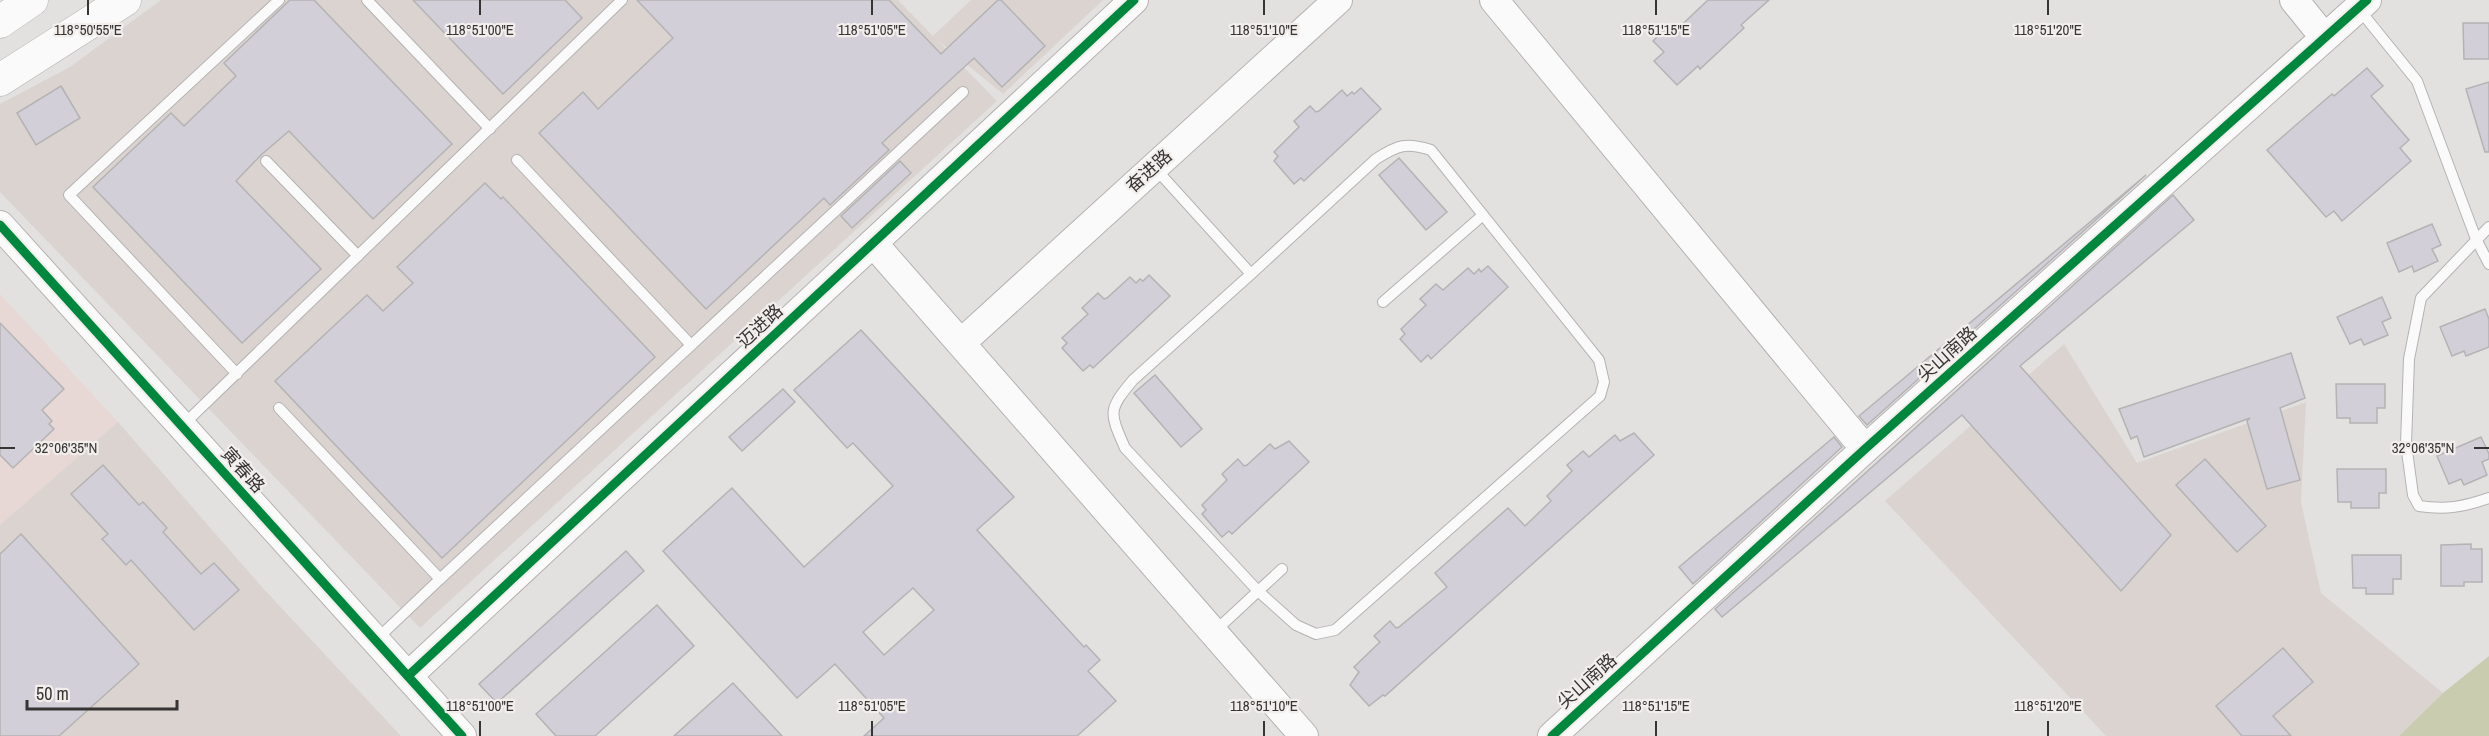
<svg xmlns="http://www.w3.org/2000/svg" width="2489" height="736" font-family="'Archivo Narrow','Noto Sans SC',sans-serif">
<rect width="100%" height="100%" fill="#e3e1e0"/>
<polygon fill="#e7d8d5" points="0,294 118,422 0,525"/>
<g fill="#dad3d0">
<polygon points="161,0 898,0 933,36 971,0 1103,0 1003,94 937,40 997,101 420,628 0,192 0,104 70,67"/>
<polygon points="2064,344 2137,463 2306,402 2301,502 2321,593 2443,693 2399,736 2106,736 1885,501"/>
<polygon points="118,422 261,586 401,736 0,736 0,525"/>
</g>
<polygon fill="#c9ccae" points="2489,656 2489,736 2399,736 2443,693"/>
<g fill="#d3cfd9" stroke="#b4b3b3" stroke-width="1.5" fill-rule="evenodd">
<polygon points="290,0 314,0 452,144 373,219 289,131 261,155 236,181 321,269 242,343 93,187 171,113 184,126 236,76 224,63"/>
<polygon points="413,0 565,0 582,18 503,94"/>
<polygon points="637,0 889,0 941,54 998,0 1001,0 1045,46 1002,87 974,58 882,143 889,150 830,205 824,198 706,309 539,133 583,92 598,109 673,38"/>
<polygon points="1708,0 1769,0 1741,25 1744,28 1700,69 1698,66 1677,85 1654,61 1664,52 1653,41 1664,30 1670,36"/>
<polygon points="2463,23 2489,23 2489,59 2464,59"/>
<polygon points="2367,68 2383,86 2371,96 2409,140 2400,148 2411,161 2342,221 2334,211 2326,217 2267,150 2332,94 2334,96"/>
<polygon points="2489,82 2489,152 2485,152 2466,89"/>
<polygon points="61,86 80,118 36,145 17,113"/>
<polygon points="1361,88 1381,109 1304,181 1301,178 1294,184 1274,161 1278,156 1274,152 1299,127 1294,121 1310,106 1316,112 1319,111 1342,90 1347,96 1352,92 1354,94"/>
<polygon points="1399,158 1447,212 1426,230 1379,175"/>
<polygon points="900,161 911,173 852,228 841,216"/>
<polygon points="2146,175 1867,425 1859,416"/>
<polygon points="485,183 501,199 503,197 655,357 442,558 275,381 367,295 383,311 413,283 397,267"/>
<polygon points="2173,195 2194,220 2020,366 2171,535 2121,591 1962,415 1722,617 1715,609"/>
<polygon points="2432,224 2441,245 2432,249 2438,261 2414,272 2412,266 2399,272 2387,243"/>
<polygon points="1488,266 1508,287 1431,359 1428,355 1421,362 1400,339 1405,334 1401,329 1426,305 1420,299 1436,284 1443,290 1468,268 1474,274 1479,269 1481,272"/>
<polygon points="1149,275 1170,296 1093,368 1090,365 1083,371 1062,348 1067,343 1062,338 1088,314 1082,308 1098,293 1104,299 1107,298 1130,277 1136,283 1140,279 1143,281"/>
<polygon points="2382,297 2391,318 2382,322 2388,335 2364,345 2361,339 2350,344 2337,317"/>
<polygon points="2485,309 2489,319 2489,347 2466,356 2464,351 2452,356 2440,327"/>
<polygon points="0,323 64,389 42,410 52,421 49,424 54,429 13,468 0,455"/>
<path d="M 861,330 L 1014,497 L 977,530 L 1084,647 L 1086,645 L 1100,660 L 1088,671 L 1116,701 L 1077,736 L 864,736 L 884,718 L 835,664 L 797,698 L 663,551 L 732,488 L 804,567 L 893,486 L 853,443 L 847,448 L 794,390 ZM 913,588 L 934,610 L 884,655 L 863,632 Z"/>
<polygon points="2291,353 2305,398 2280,408 2300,480 2267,489 2247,421 2250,418 2144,457 2137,436 2131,439 2119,409"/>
<polygon points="1155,375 1202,429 1181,447 1134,393"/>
<polygon points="2336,384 2385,384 2385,408 2377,408 2377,423 2350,423 2350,418 2337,418"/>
<polygon points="783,389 795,402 742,451 729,437"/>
<polygon points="1634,433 1654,455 1385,696 1383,695 1369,706 1350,685 1359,672 1354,667 1380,642 1374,636 1390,621 1396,628 1399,627 1447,587 1435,573 1508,508 1525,526 1551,501 1547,496 1572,471 1567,465 1583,451 1589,457 1615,435 1620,441"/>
<polygon points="1834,437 1842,447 1693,584 1679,567"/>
<polygon points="2481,437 2489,454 2489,459 2482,462 2487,475 2464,485 2461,479 2449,484 2437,456"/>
<polygon points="1289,441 1309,462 1232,534 1229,531 1222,537 1202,514 1206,510 1202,505 1227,480 1222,474 1238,459 1244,466 1247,465 1270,444 1275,449"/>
<polygon points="2205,459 2266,526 2237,552 2176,485"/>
<polygon points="103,465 139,505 143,502 167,528 163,532 201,574 214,563 239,590 194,630 131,560 126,565 102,539 108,534 71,494"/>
<polygon points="2337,469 2386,469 2386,493 2379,493 2379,508 2351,508 2351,502 2338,502"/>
<polygon points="21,534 139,664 59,736 0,736 0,554"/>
<polygon points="2471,544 2471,549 2482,549 2482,582 2464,582 2464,586 2441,586 2441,545"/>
<polygon points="626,551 644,571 497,703 479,684"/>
<polygon points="2352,555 2401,555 2401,579 2393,579 2393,594 2366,594 2366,588 2353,588"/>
<polygon points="657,605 694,646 595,736 556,736 536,714"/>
<polygon points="2283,648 2313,682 2273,716 2291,736 2242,736 2216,706"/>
<polygon points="733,683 782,736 674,736"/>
</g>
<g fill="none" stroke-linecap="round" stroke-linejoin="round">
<defs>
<g id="service">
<polyline points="367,0 490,129"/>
<polyline points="2358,8 2417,81 2476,239 2489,264"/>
<polyline points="517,160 691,345"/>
<polyline points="266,161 358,256"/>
<path d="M 1154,167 L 1251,274 L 1133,380 C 1108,410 1109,412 1125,448 L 1258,591 L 1296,625 L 1316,634 L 1335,630 L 1600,396 L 1604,382 L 1599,360 L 1431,150 C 1406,142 1398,145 1376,159 L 1251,274"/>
<path d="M 2489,227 L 2421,298 L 2409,359 L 2406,444 L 2413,495 L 2419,506 C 2445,510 2464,507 2489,498"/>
<polyline points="1383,302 1483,215"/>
<polyline points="237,374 69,195 279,0"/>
<polyline points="279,408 440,579 963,92"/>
<polyline points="182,426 622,0"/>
<polyline points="1214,632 1282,569"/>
<polyline points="377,639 440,579"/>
</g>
<g id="tertiary">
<polyline points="1494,0 1865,449"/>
<polyline points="2294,0 2324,37"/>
<polyline points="0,225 462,736"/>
<polyline points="873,243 1304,736"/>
<polyline points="961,343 1338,0"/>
<polyline points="408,676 1134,0"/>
<polyline points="1552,736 1865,449 2367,0"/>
</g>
<g id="secondary">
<polyline points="0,22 32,0"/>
<polyline points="0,80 125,0"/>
</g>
</defs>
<use href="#service" stroke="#b4b2b2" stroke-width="12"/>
<use href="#tertiary" stroke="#b4b2b2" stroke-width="30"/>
<use href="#secondary" stroke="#b4b2b2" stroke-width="33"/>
<use href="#service" stroke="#fbfafa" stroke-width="10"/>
<use href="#tertiary" stroke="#fbfafa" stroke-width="28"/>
<use href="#secondary" stroke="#fbfafa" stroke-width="32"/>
<defs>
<g id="cycleway">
<polyline points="0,225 462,736"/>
<polyline points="408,676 1134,0"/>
<polyline points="1552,736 1865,449 2367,0"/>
</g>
</defs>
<use href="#cycleway" stroke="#f1eeec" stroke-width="13"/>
<use href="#cycleway" stroke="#00873e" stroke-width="9"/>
</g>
<path fill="none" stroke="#373534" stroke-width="2" d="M 88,0 L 88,15M 480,0 L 480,15M 872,0 L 872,15M 1264,0 L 1264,15M 1656,0 L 1656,15M 2048,0 L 2048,15M 0,448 L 15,448M 2474,448 L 2489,448M 480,721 L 480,736M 872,721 L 872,736M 1264,721 L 1264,736M 1656,721 L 1656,736M 2048,721 L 2048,736"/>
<g text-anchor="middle" stroke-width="4.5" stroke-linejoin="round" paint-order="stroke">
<g font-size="18" fill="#373534" stroke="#f1eeec">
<text transform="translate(1149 171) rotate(-42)" y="6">奋进路</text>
<text transform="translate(760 326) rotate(-43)" y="6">迈进路</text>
<text transform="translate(1947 354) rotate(-42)" y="6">尖山南路</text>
<text transform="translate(243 470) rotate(48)" y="6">寅春路</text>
<text transform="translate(1587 681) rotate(-42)" y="6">尖山南路</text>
</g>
</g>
<g font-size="15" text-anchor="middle" fill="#373534" stroke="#f1eeec" stroke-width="4.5" stroke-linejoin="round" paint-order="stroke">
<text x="88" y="35">118°50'55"E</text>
<text x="480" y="35">118°51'00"E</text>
<text x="872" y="35">118°51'05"E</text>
<text x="1264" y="35">118°51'10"E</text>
<text x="1656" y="35">118°51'15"E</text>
<text x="2048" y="35">118°51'20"E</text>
<text x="66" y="453">32°06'35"N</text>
<text x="2423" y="453">32°06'35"N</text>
<text x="480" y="711">118°51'00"E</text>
<text x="872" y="711">118°51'05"E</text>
<text x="1264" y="711">118°51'10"E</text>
<text x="1656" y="711">118°51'15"E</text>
<text x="2048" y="711">118°51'20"E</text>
</g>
<path d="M27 700v9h150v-9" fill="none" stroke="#373534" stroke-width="3"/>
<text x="36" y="700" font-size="18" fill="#373534" stroke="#f1eeec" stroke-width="4.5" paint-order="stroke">50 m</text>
</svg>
